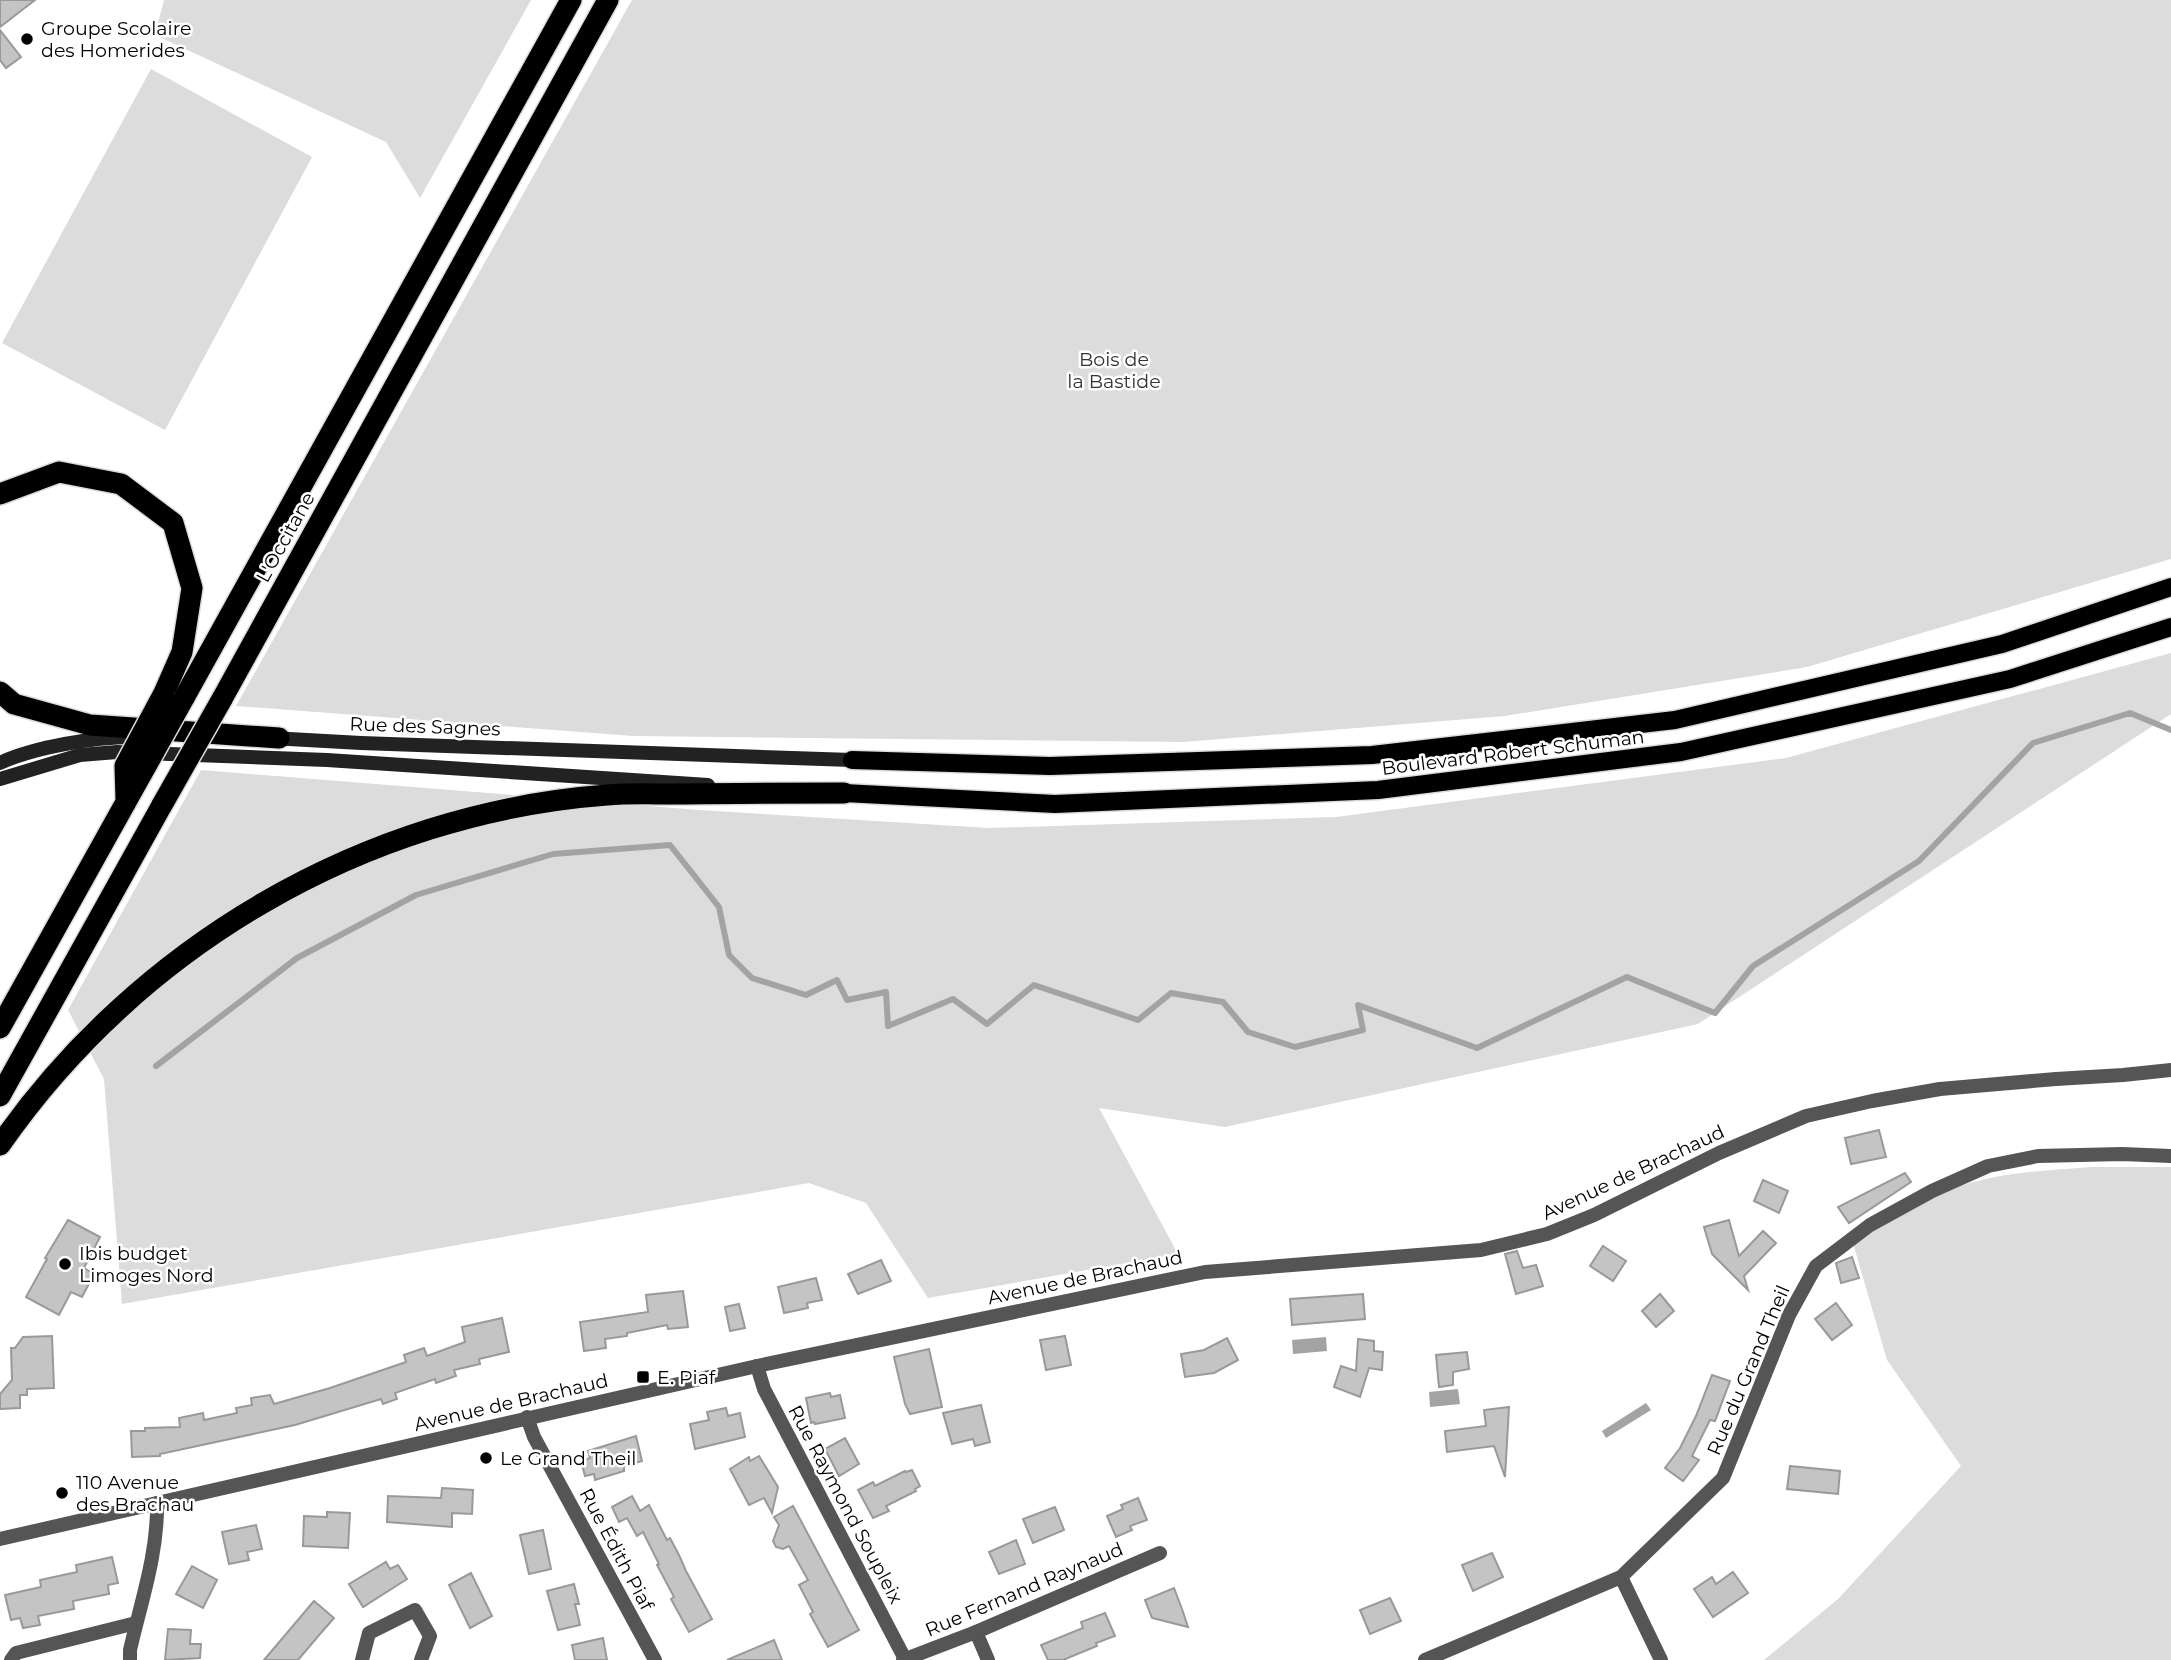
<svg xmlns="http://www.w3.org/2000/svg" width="2171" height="1660" font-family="Montserrat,sans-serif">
<rect width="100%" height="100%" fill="#fff"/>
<g fill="#dcdcdc">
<polygon points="164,0 531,0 420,198 386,142 155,35"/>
<polygon points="632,0 2171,0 2171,559 1807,667 1505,716 1184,742 633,736 236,706"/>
<polygon points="151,69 312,157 165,430 2,343"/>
<polygon points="2171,653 2171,714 1698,1024 1225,1127 1099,1108 1178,1254 928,1298 866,1203 809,1183 122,1304 104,1079 68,1010 201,770 699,810 989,828 1336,817 1786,758"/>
<path d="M 2090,1167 L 2171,1167 L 2171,1660 L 1764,1660 L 1838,1599 L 1961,1466 L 1887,1360 L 1853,1243 C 1886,1224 1917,1204 1953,1189 C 1996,1172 2044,1171 2090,1167 Z"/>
</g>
<g fill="#a3a3a3">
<polygon points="1326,1337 1327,1351 1293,1354 1292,1340"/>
<polygon points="1458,1389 1460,1404 1430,1407 1429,1392"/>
<polygon points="1646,1403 1651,1410 1606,1438 1602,1431"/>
</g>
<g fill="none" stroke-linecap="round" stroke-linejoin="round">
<polyline stroke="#a3a3a3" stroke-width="6" points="156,1066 297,958 416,895 553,854 670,845 719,907 729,955 752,978 806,995 837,980 847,1000 886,992 888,1026 953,999 987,1024 1034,985 1138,1020 1171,993 1223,1002 1248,1032 1295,1047 1363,1030 1358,1005 1477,1048 1627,977 1715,1013 1753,966 1919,861 2033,743 2130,713 2171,730"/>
</g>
<g fill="#c4c4c4" stroke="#999" stroke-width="2">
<polygon points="0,0 35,0 0,27"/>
<polygon points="0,30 21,57 6,68 0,60"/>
<polygon points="1879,1130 1886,1157 1851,1164 1845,1138"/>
<polygon points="1905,1173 1911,1182 1849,1223 1838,1207"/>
<polygon points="1763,1180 1788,1191 1779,1213 1754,1201"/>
<polygon points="68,1220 100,1237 84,1268 94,1274 82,1297 71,1292 59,1315 26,1297 47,1259 45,1258"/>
<polygon points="1729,1220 1739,1256 1763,1231 1776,1243 1744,1276 1748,1290 1712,1254 1704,1227"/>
<polygon points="1603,1246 1626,1261 1613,1281 1590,1266"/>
<polygon points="1517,1251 1523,1268 1536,1265 1543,1286 1516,1294 1505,1254"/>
<polygon points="1852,1257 1859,1278 1841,1283 1836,1263"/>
<polygon points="881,1260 891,1281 858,1294 848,1274"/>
<polygon points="816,1278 822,1300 807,1303 808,1308 784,1313 778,1287"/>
<polygon points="683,1291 688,1327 668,1329 667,1325 627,1333 627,1336 605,1339 606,1348 584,1351 580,1322 648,1312 646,1295"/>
<polygon points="1363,1294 1365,1319 1292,1325 1290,1299"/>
<polygon points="1660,1294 1674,1311 1656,1327 1642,1311"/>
<polygon points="1836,1303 1852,1325 1832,1340 1815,1319"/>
<polygon points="739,1304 745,1328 730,1331 725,1307"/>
<polygon points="502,1318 509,1352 479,1359 480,1364 454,1370 456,1376 436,1383 435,1379 395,1393 397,1399 383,1404 381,1399 295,1425 160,1454 160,1456 132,1457 131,1431 145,1431 145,1428 180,1427 179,1418 203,1413 204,1420 237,1413 236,1408 252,1405 251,1398 270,1395 274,1404 330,1388 406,1362 404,1355 424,1348 427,1356 465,1342 462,1327"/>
<polygon points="52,1336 54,1388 27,1389 27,1395 20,1395 20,1408 0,1409 0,1394 12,1380 11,1348 15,1348 23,1337"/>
<polygon points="1065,1336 1071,1365 1046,1370 1040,1340"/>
<polygon points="1227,1338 1238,1360 1214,1373 1185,1377 1181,1354 1204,1350"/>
<polygon points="1358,1339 1374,1341 1374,1351 1383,1352 1382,1370 1369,1368 1360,1397 1334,1387 1341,1366 1356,1371"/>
<polygon points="929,1349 942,1407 910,1414 905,1404 894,1357"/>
<polygon points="1467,1352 1469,1369 1453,1372 1453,1385 1439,1387 1436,1355"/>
<polygon points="1712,1375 1730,1381 1715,1421 1710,1420 1692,1456 1699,1460 1683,1481 1665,1468 1680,1448 1696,1416"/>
<polygon points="830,1393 831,1397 840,1395 845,1418 815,1424 814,1422 811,1423 806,1398"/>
<polygon points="981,1405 990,1442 975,1446 973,1439 952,1444 943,1413"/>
<polygon points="1509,1407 1505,1477 1494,1446 1447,1452 1445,1431 1486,1426 1484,1410"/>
<polygon points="726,1408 728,1416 740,1413 745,1437 695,1449 690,1424 709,1420 707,1412"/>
<polygon points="636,1436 642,1461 624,1466 624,1471 595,1480 594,1474 585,1476 581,1461 590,1458 588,1451"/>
<polygon points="845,1438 859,1464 839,1476 825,1449"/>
<polygon points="759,1456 778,1487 772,1513 764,1498 749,1505 730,1469 749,1457 750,1461"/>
<polygon points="1790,1466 1840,1471 1838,1494 1787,1489"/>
<polygon points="912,1470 920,1486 915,1489 916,1491 886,1506 889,1511 873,1518 858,1490 873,1482 875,1486 905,1471 906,1472"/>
<polygon points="442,1488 473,1490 472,1514 452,1513 452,1527 387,1522 388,1496 441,1498"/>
<polygon points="632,1496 640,1511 649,1505 667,1540 670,1538 679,1555 686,1571 712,1619 689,1632 671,1599 674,1597 657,1565 659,1564 643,1532 637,1536 627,1518 619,1522 612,1507"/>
<polygon points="1138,1498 1147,1520 1130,1526 1132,1530 1116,1537 1107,1516 1123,1509 1121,1505"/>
<polygon points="793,1506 859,1630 828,1647 810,1614 813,1612 799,1585 808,1580 789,1546 783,1549 776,1547 773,1541 779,1525 774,1517"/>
<polygon points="1055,1507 1064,1530 1033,1543 1023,1519"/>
<polygon points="327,1512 350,1513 348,1548 303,1546 304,1516 327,1517"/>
<polygon points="256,1525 262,1549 247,1552 249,1560 229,1564 222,1532"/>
<polygon points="543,1530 551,1569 529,1574 520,1535"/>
<polygon points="1016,1540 1025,1564 999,1574 989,1552"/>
<polygon points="1492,1553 1503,1577 1473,1591 1462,1565"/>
<polygon points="112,1557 118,1583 108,1585 109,1594 73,1601 74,1609 38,1616 40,1625 23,1628 20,1618 11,1620 5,1595 41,1587 40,1580 77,1572 76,1565"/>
<polygon points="386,1562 390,1569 398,1565 407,1579 363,1607 349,1584"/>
<polygon points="192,1566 217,1580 203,1608 176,1594"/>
<polygon points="1733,1572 1748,1593 1713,1617 1694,1589 1712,1577 1716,1584"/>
<polygon points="471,1573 492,1616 470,1628 449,1585"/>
<polygon points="574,1584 579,1604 575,1604 580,1625 558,1630 547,1591"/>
<polygon points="1174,1588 1182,1609 1188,1627 1152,1618 1145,1600"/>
<polygon points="1390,1598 1401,1621 1370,1634 1360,1610"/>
<polygon points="314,1601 334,1618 320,1634 298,1660 264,1660"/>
<polygon points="1105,1613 1115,1636 1096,1643 1097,1646 1063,1660 1048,1660 1041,1645 1083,1628 1081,1622"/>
<polygon points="168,1629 191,1630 190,1644 201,1644 200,1658 165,1660"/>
<polygon points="603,1638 607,1660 575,1660 572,1645"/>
<polygon points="774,1640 782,1660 727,1660"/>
</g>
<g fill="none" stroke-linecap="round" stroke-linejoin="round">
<defs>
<g id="primary">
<polyline points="852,760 1050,766 1372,755 1675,720 2002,644 2171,587"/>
<polyline points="844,793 1055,804 1378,790 1681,752 2010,679 2171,627"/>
</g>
<g id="highway">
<polyline points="0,494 59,472 121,484 173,523 192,588 182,652 164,693"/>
<polyline points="0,692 14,704 90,725 279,738"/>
<polyline points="184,698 571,0"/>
<polyline points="222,699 608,0"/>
<polyline points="0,1028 126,802"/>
<polyline points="0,1096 162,805"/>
<path d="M 0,1145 C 138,946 365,813 607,795 C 629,793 653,794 675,794 C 732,793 788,793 844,793"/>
</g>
</defs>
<use href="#primary" stroke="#dbdbdb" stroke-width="21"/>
<use href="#highway" stroke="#dbdbdb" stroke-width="24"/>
<g stroke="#555" stroke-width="14">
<polyline points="757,1366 764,1389 905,1659"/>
<polyline points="527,1417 534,1437 655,1660"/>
<polyline points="0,1539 757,1366 1205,1272 1481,1250 1547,1234 1594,1215 1719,1153 1806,1116 1872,1101 1940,1089 2056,1079 2123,1075 2171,1070"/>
<polyline points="1621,1577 1661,1660"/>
<polyline points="976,1632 988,1660"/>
<polyline points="11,1660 16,1653 136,1623"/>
<path d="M 130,1660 L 130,1650 C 141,1602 158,1553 157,1503"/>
<polyline points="362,1660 369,1633 415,1610 430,1636 421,1660"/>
<polyline points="903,1660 976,1632 1160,1553"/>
<polyline points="1425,1660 1621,1577 1723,1478 1789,1315 1816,1266 1870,1225 1932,1191 1988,1166 2038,1156 2122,1154 2171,1156"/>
</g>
<g stroke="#222" stroke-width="14">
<polyline points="271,738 361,743 852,760"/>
<path d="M 0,763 C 34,747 95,737 132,737"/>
<polyline points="0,779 80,755 117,752 327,760 708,785"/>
</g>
<use href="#primary" stroke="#000" stroke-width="18"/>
<use href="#highway" stroke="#000" stroke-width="21"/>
<defs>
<g id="highway-bridge">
<polyline points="126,800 125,766 164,693"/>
<polyline points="126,802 184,698"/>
<polyline points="162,805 222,699"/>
</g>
</defs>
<use href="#highway-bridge" stroke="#dbdbdb" stroke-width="24" stroke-linecap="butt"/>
<use href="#highway-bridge" stroke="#000" stroke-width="21"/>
</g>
<g fill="#000" stroke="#fff" stroke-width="2.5">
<circle cx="27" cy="39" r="7"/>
<circle cx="65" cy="1264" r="7"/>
<rect x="636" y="1370" width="14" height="14" rx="3.5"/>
<circle cx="486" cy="1458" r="7"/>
<circle cx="62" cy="1493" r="7"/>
</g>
<g text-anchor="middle" stroke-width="5" stroke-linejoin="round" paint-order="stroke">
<g font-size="19" fill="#000" stroke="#fff" text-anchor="start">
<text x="41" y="35">Groupe Scolaire<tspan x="41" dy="22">des Homerides</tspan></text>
<text x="79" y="1260">Ibis budget<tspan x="79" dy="22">Limoges Nord</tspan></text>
<text x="657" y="1384">E. Piaf</text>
<text x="500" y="1465">Le Grand Theil</text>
<text x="76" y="1489">110 Avenue<tspan x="76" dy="22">des Brachau</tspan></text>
</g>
<g font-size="19" fill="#333" stroke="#fff">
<text x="1114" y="366">Bois de<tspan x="1114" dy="22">la Bastide</tspan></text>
</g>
<g font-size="19" fill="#000" stroke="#fff">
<text transform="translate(285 537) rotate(-61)" y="7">L'Occitane</text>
<text transform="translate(425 726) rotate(2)" y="7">Rue des Sagnes</text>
<text transform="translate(1513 752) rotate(-7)" y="7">Boulevard Robert Schuman</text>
<text transform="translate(1633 1172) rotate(-25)" y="7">Avenue de Brachaud</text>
<text transform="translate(1085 1277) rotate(-12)" y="7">Avenue de Brachaud</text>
<text transform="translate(1748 1370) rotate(-67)" y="7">Rue du Grand Theil</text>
<text transform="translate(511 1402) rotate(-13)" y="7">Avenue de Brachaud</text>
<text transform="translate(846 1504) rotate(62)" y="7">Rue Raymond Soupleix</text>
<text transform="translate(617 1549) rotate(62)" y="7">Rue Édith Piaf</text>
<text transform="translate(1024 1589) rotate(-23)" y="7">Rue Fernand Raynaud</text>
</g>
</g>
</svg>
